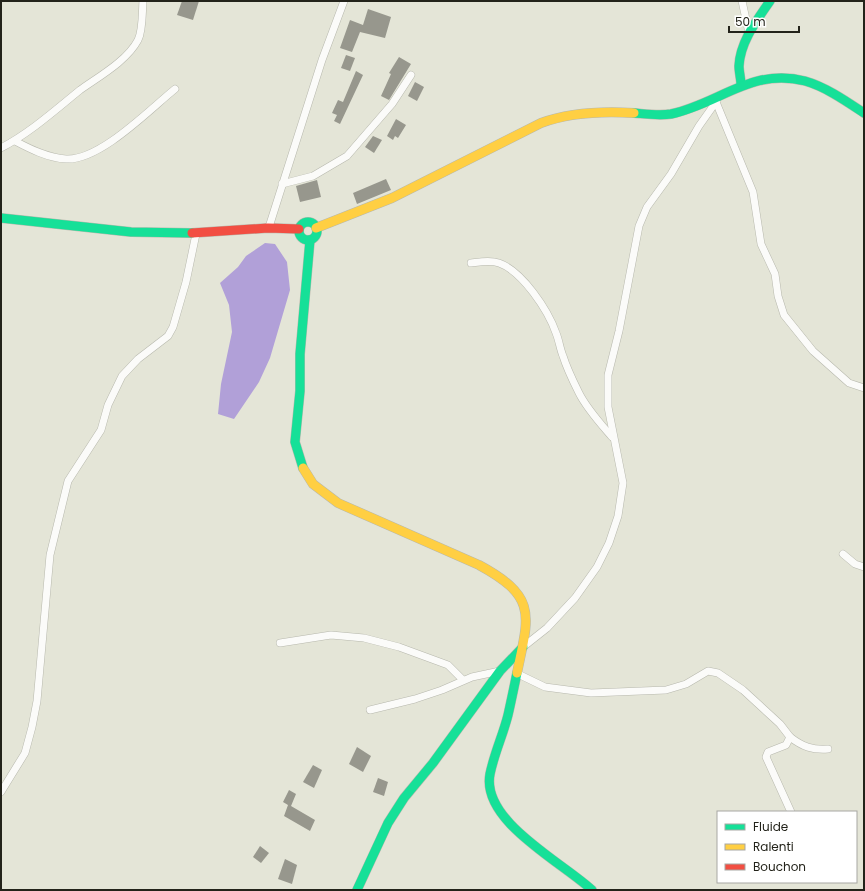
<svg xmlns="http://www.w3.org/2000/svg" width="865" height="891" font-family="Poppins,sans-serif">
<rect width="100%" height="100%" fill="#e4e5d7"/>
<polygon fill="#b1a0d8" points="265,243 275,244 287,262 290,290 270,358 259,382 234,419 218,414 221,384 232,332 229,305 220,283 238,267 246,256"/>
<g fill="#97978d">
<polygon points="182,1 199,1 193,20 177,15"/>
<polygon points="368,9 391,17 385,38 360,32 352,52 340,48 350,20 363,25"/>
<polygon points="346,55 355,58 350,71 341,68"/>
<polygon points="399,57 411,64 389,100 381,96 391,74 389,73"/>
<polygon points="356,71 363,75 340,124 334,121 337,115 332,113 338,100 343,102"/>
<polygon points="415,82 424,87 417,101 408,96"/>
<polygon points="396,119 406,125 398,138 395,136 393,140 387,136"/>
<polygon points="373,136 382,140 374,153 365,147"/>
<polygon points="386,179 391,190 357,204 353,193"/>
<polygon points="317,180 321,197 300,202 296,186"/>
<polygon points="357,747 371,756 363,772 349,764"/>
<polygon points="313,765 322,770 314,788 303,782"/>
<polygon points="378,778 388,782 384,796 373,792"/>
<polygon points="289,790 296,794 291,806 315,820 310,831 284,816 288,805 283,802"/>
<polygon points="260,846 269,853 261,863 253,857"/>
<polygon points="285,859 297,865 292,884 278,879"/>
</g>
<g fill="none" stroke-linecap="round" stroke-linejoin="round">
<defs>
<g id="street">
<polyline points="742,1 749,33"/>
<polyline points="716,102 753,192 761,244 775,274 778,296 784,315 813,351 849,383 864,388"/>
<path d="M 15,141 C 30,149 48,158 66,159 C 100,161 150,109 175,89"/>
<path d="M 1,148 C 31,132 54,111 80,90 C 98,77 127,61 138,40 C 143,30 142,13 143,1"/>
<polyline points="282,184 313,176 347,156 392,104 411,75"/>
<polyline points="269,227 322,60 344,1"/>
<path d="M 471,263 C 480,262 490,260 499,263 C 522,271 548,310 556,333 C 559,340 560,349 563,356 C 567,369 573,381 579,393 C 587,409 600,423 612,437"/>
<polyline points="843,554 855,564 864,567"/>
<polyline points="280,643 331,635 364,638 399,647 448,665 463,680"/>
<polyline points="523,647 547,628 575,598 597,567 609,543 618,516 623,483 608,407 608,375 619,331 639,226 647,207 671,174 699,126 716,102 717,97"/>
<polyline points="518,674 545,687 591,693 666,690 686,684 708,671 718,673 743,690 780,724 790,737 786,745 768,752 766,757 791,812"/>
<polyline points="370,710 415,699 442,690 472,677 500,671"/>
<path d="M 790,737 C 803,747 812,750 828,749"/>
<polyline points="1,792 25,753 32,727 37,701 50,555 68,481 101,430 108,405 122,376 138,359 168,336 173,327 186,282 196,234"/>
</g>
<g id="fast">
<path d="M 741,85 C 741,79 739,72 739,66 C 740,42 757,20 770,1"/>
<path d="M 634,113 C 646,114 659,116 671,114 C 719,104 752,67 805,81 C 826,87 846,101 864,113"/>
<polyline points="1,218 131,232 192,233"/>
<circle cx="308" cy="231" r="9"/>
<polyline points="303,468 295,442 300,391 300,354 310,240"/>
<path d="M 517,673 C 514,687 511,702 508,715 C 503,735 494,754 490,774 C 481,821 562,862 592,890"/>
<polyline points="357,890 388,823 404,798 433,763 500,671 523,647"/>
</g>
<g id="slow">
<path d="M 316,228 L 392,198 L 541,123 C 571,112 602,111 634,113"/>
<path d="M 303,468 L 313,484 L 338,503 L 479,565 C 538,597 529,615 517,673"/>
</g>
<polyline id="jam" points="192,233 268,228 299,229"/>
</defs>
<use href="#street" stroke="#b7b8ad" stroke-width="8"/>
<use href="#fast" stroke="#b7b8ad" stroke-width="10"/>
<use href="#slow" stroke="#b7b8ad" stroke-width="10"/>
<use href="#jam" stroke="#b7b8ad" stroke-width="10"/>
<use href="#street" stroke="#fbfbf9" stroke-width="7"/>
<use href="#fast" stroke="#16e098" stroke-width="9"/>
<use href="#slow" stroke="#ffcf43" stroke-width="9"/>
<use href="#jam" stroke="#f24e42" stroke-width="9"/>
</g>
<rect width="865" height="891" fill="none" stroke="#23231a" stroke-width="4"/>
<rect x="717" y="811" width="140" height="72" fill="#ffffff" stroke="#a7a7a3"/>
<rect x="725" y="824" width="20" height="6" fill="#16e098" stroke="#a7a7a3"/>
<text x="753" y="831" font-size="12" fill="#23231a">Fluide</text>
<rect x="725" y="844" width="20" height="6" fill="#ffcf43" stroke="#a7a7a3"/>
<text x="753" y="851" font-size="12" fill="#23231a">Ralenti</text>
<rect x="725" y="864" width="20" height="6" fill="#f24e42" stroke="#a7a7a3"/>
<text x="753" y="871" font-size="12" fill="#23231a">Bouchon</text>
<path d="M729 26v6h70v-6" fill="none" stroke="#23231a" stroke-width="2"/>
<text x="735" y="26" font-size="12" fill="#23231a" stroke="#ffffff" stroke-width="3" paint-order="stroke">50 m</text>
</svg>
